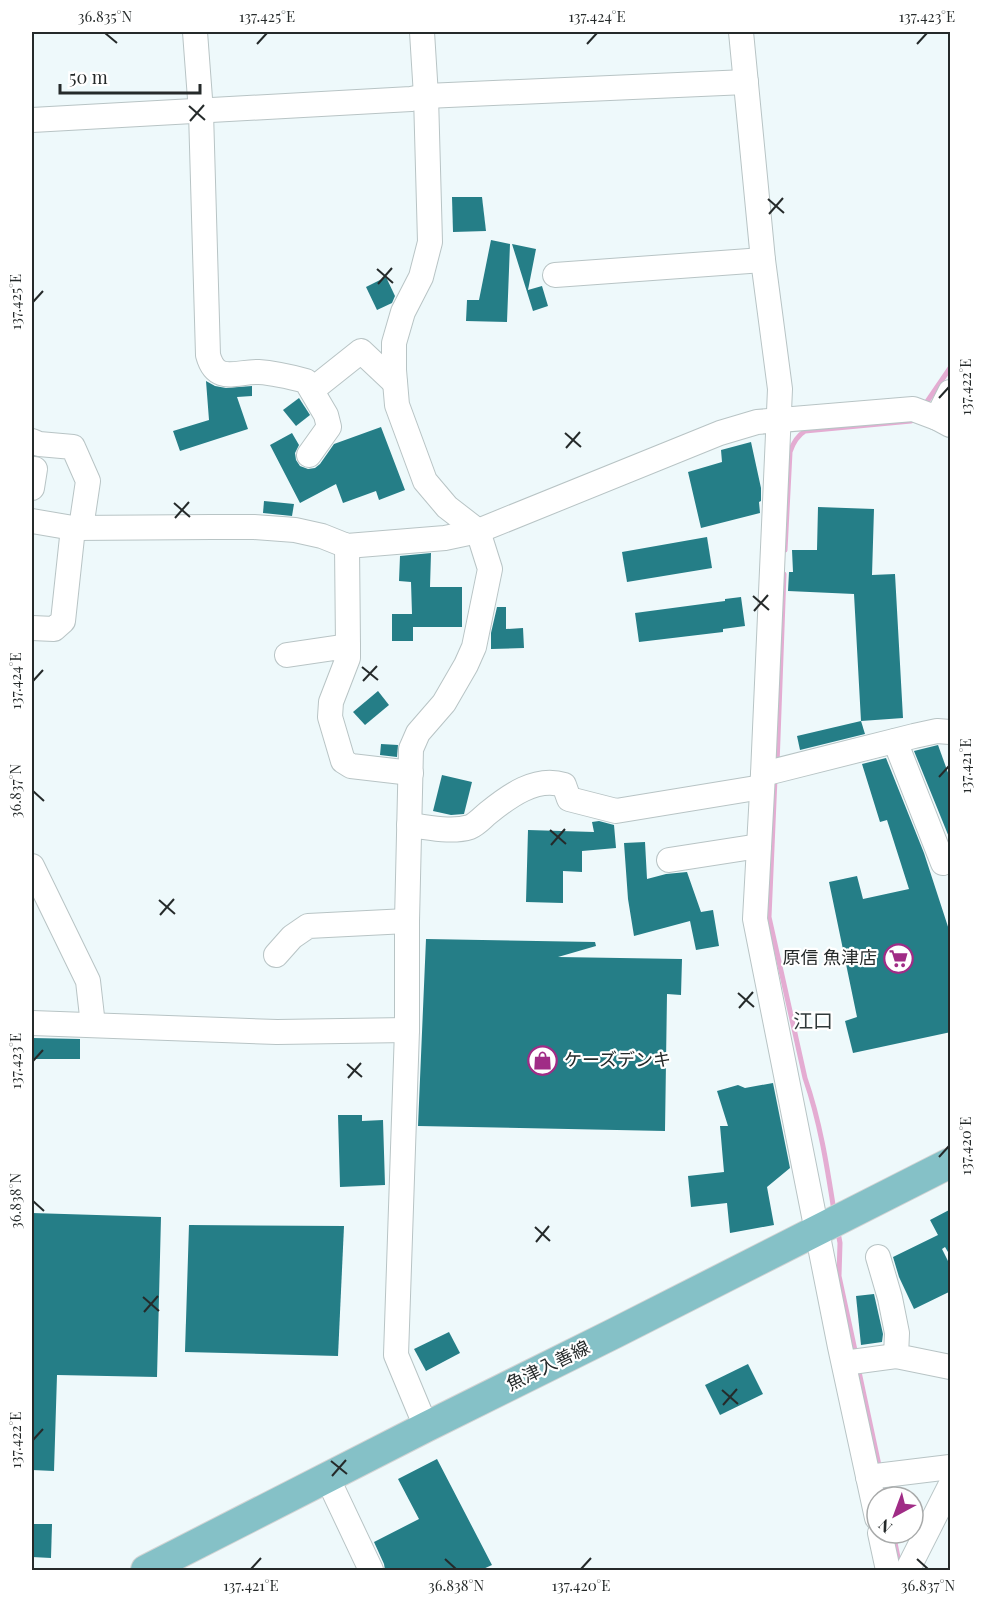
<svg xmlns="http://www.w3.org/2000/svg" width="982" height="1602" font-family="'Playfair Display','Noto Sans JP',serif">
<rect width="100%" height="100%" fill="#eef9fb"/>
<g fill="none" stroke-linecap="round" stroke-linejoin="round">
<g stroke="#e4acd2" stroke-width="5">
<polyline points="924,406 950,368"/>
<path d="M 785,550 L 790,452 C 793,443 797,436 805,431 L 911,421"/>
<polyline points="777,765 784,574"/>
<path d="M 775,778 L 769,917 L 805,1078 C 820,1121 827,1166 834,1211"/>
<polyline points="838,1232 840,1243 839,1276 856,1355"/>
<polyline points="858,1367 880,1470"/>
<polyline points="882,1482 886,1497"/>
<polyline points="893,1533 900,1567"/>
</g>
</g>
<g fill="#257e87">
<polygon points="452,197 482,197 486,231 453,232"/>
<polygon points="491,240 510,244 507,322 466,321 467,300 479,300"/>
<polygon points="512,244 536,249 528,290 542,286 548,306 533,311"/>
<polygon points="386,277 395,296 392,303 377,310 366,287"/>
<polygon points="206,381 215,386 226,388 252,386 252,396 237,397 248,429 180,451 173,431 209,420"/>
<polygon points="299,398 310,415 296,426 283,410"/>
<polygon points="381,427 405,490 379,500 376,491 343,503 336,484 300,503 270,445 292,433 299,445 295,453 296,460 300,466 308,469 315,468 320,464 334,444"/>
<polygon points="751,442 761,488 761,501 759,502 760,513 701,528 688,472 722,462 721,450"/>
<polygon points="264,501 294,504 292,516 263,513"/>
<polygon points="818,507 874,509 872,575 895,574 903,718 861,721 854,594 788,591 789,572 793,572 792,550 817,550"/>
<polygon points="707,537 712,568 627,582 622,552"/>
<polygon points="431,553 430,587 462,587 462,627 413,627 413,641 392,641 392,614 412,614 411,582 399,581 400,556"/>
<polygon points="741,597 745,626 723,629 723,632 639,642 635,613 725,601 725,599"/>
<polygon points="497,607 506,607 506,629 523,628 524,648 491,649 491,633"/>
<polygon points="378,691 389,705 365,725 353,712"/>
<polygon points="861,721 865,734 800,750 797,736"/>
<polygon points="381,744 398,745 397,757 380,755"/>
<polygon points="938,745 951,781 951,842 914,751"/>
<polygon points="886,758 924,853 951,936 951,1032 853,1053 845,1021 857,1017 829,882 857,876 863,899 909,889 887,820 880,822 862,764"/>
<polygon points="442,775 472,782 464,814 451,815 433,811"/>
<polygon points="599,821 614,825 616,848 582,851 582,872 563,871 563,903 526,902 528,830 594,832 592,822"/>
<polygon points="645,842 647,879 666,874 687,872 701,912 713,910 719,946 696,950 690,921 634,936 628,899 624,843"/>
<polygon points="426,939 595,942 596,946 558,957 682,959 681,995 667,994 665,1131 418,1126"/>
<polygon points="32,1038 80,1039 80,1059 32,1059"/>
<polygon points="773,1083 790,1168 767,1187 774,1225 730,1233 727,1203 691,1207 688,1176 724,1172 720,1126 728,1126 717,1091 738,1085 745,1088"/>
<polygon points="338,1115 362,1115 362,1121 383,1120 385,1185 340,1187"/>
<polygon points="951,1209 951,1257 945,1247 942,1249 951,1267 951,1291 914,1309 899,1277 893,1257 938,1235 930,1220"/>
<polygon points="32,1213 161,1217 157,1377 57,1375 54,1471 32,1470"/>
<polygon points="189,1225 344,1226 338,1356 185,1352"/>
<polygon points="874,1294 883,1334 882,1342 861,1345 856,1296"/>
<polygon points="449,1332 460,1353 426,1371 414,1349"/>
<polygon points="748,1364 763,1394 720,1415 705,1385"/>
<polygon points="437,1459 492,1565 481,1570 385,1570 384,1564 374,1542 419,1519 398,1479"/>
<polygon points="32,1524 52,1524 51,1558 32,1557"/>
</g>
<g fill="none" stroke-linecap="round" stroke-linejoin="round">
<defs>
<g id="minor">
<path d="M 195,32 L 201,112 L 208,355 C 216,385 237,371 259,372 C 275,373 291,377 306,381 L 326,415 L 329,427 L 309,455"/>
<polyline points="422,32 426,96 430,242 421,277 403,312 394,343 394,370 397,405 425,481 447,507 478,531 490,569 474,647 466,665 444,703 418,733 411,749 407,921 407,1030 396,1355 426,1427"/>
<polyline points="741,32 763,260 780,389 763,774 755,919 840,1347 877,1518"/>
<polyline points="32,120 411,99 426,96 746,82"/>
<polyline points="555,275 763,260"/>
<polyline points="312,390 361,351 395,383"/>
<polyline points="937,418 950,392"/>
<polyline points="32,441 39,444 73,447 88,481 81,528"/>
<polyline points="32,488 35,469"/>
<polyline points="32,521 73,528 212,527 254,527 295,530 322,536 347,546 445,538 478,531 720,433 757,422 913,409 937,418 950,425"/>
<polyline points="347,546 348,646"/>
<polyline points="32,628 54,629 63,621 73,528"/>
<polyline points="287,655 348,646 348,658 331,702 330,717 343,761 351,766 411,773"/>
<polyline points="895,741 943,863"/>
<polyline points="763,774 914,736 937,731 950,732"/>
<path d="M 409,825 C 428,827 451,833 470,827 C 477,824 482,818 488,813 C 509,796 536,776 564,785 L 569,799 L 616,811 L 762,787"/>
<polyline points="669,860 759,846"/>
<polyline points="32,866 88,981 93,1025"/>
<polyline points="276,955 292,937 308,926 407,921"/>
<polyline points="32,1023 277,1032 407,1030"/>
<polyline points="878,1257 890,1298 897,1333 896,1356 950,1367"/>
<polyline points="844,1363 896,1356"/>
<polyline points="327,1477 371,1570"/>
<polyline points="868,1477 950,1467"/>
<polyline points="880,1533 888,1570"/>
<polyline points="908,1569 950,1486"/>
</g>
<polyline id="major" points="146,1570 426,1427 615,1333 950,1163"/>
</defs>
<use href="#minor" stroke="#b8c4c5" stroke-width="26"/>
<use href="#major" stroke="#d3d4d4" stroke-width="32"/>
<use href="#minor" stroke="#fff" stroke-width="24"/>
<use href="#major" stroke="#85c1c7" stroke-width="30"/>
</g>
<path fill="none" stroke="#252a2a" stroke-width="2" d="M 105,33 L 117,43M 257,44 L 267,33M 587,44 L 597,33M 917,44 L 927,33M 189,106 L 205,120M 190,121 L 204,105M 768,199 L 784,213M 769,214 L 783,198M 377,269 L 393,283M 378,284 L 392,268M 33,302 L 43,291M 939,398 L 949,387M 565,433 L 581,447M 566,448 L 580,432M 174,503 L 190,517M 175,518 L 189,502M 753,596 L 769,610M 754,611 L 768,595M 362,667 L 378,680M 33,681 L 43,670M 363,681 L 377,666M 939,777 L 949,766M 33,791 L 44,801M 550,830 L 566,844M 551,845 L 565,829M 159,900 L 175,914M 160,915 L 174,899M 738,993 L 754,1007M 739,1008 L 753,992M 33,1061 L 43,1050M 347,1064 L 362,1077M 348,1078 L 361,1063M 939,1157 L 949,1146M 33,1201 L 44,1211M 535,1227 L 550,1241M 536,1242 L 549,1226M 143,1297 L 159,1311M 144,1312 L 158,1296M 722,1390 L 738,1404M 723,1405 L 737,1389M 33,1440 L 43,1429M 331,1461 L 347,1474M 332,1476 L 346,1460M 445,1559 L 456,1569M 917,1559 L 928,1569M 251,1569 L 261,1558M 581,1569 L 591,1558"/>
<defs>
<symbol id="supermarket-ring" viewBox="-11 -11 22 22"><circle r="9.5" fill="#fff" stroke="#a02c86" stroke-width="1.5"/><path d="M-6-5.5h2.5l.6 2H6L4.5 2H-2.5L-4.4-4H-6ZM-1.5 3.2a1.3 1.3 0 1 0 .1 0ZM3 3.2a1.3 1.3 0 1 0 .1 0Z" fill="#a02c86"/></symbol>
<symbol id="shop-ring" viewBox="-11 -11 22 22"><circle r="9.5" fill="#fff" stroke="#a02c86" stroke-width="1.5"/><path d="M-5-2.5h2.3a2.7 3.5 0 0 1 5.4 0H5L5.5 6h-11ZM-1.5-2.5h3a1.5 2.3 0 0 0-3 0Z" fill="#a02c86"/></symbol>
</defs>
<g fill-rule="evenodd">
<use href="#supermarket-ring" x="882" y="942" width="33" height="33"/>
<use href="#shop-ring" x="526" y="1044" width="33" height="33"/>
</g>
<g text-anchor="middle" stroke-width="4.5" stroke-linejoin="round" paint-order="stroke">
<g font-size="18" fill="#252a2a" stroke="#fff" text-anchor="end">
<text x="877" y="964">原信 魚津店</text>
<text x="564" y="1066" text-anchor="start">ケーズデンキ</text>
</g>
<g font-size="18" fill="#252a2a" stroke="#fff">
<text transform="translate(548 1366) rotate(-26)" y="6">魚津入善線</text>
</g>
<g font-size="20" fill="#2f393a" stroke="#fff">
<text x="813" y="1028">江口</text>
</g>
</g>
<rect width="982" height="1602" fill="none" stroke="#ffffff" stroke-width="66"/>
<g transform="translate(895 1515) rotate(221)"><circle r="28" fill="#ffffff" stroke="#a8aaaa" stroke-width="1.5"/>
<path d="M0-4.5L10 22L0 15L-10 22Z" fill="#a02c86"/>
<text y="-9" font-size="16" font-weight="bold" text-anchor="middle" fill="#252a2a">N</text>
</g>
<path d="M60 84v9h140v-9" fill="none" stroke="#252a2a" stroke-width="3"/>
<text x="69" y="84" font-size="18" fill="#252a2a" stroke="#ffffff" stroke-width="4.5" paint-order="stroke">50 m</text>
<rect x="33" y="33" width="916" height="1536" fill="none" stroke="#252a2a" stroke-width="2"/>
<g font-size="15" text-anchor="middle" fill="#252a2a">
<text x="105" y="22">36.835°N</text>
<text x="267" y="22">137.425°E</text>
<text x="597" y="22">137.424°E</text>
<text x="927" y="22">137.423°E</text>
<text transform="translate(16 302) rotate(-90)" y="5">137.425°E</text>
<text transform="translate(966 387) rotate(-90)" y="5">137.422°E</text>
<text transform="translate(16 681) rotate(-90)" y="5">137.424°E</text>
<text transform="translate(966 766) rotate(-90)" y="5">137.421°E</text>
<text transform="translate(16 791) rotate(-90)" y="5">36.837°N</text>
<text transform="translate(16 1061) rotate(-90)" y="5">137.423°E</text>
<text transform="translate(966 1146) rotate(-90)" y="5">137.420°E</text>
<text transform="translate(16 1201) rotate(-90)" y="5">36.838°N</text>
<text transform="translate(16 1440) rotate(-90)" y="5">137.422°E</text>
<text x="251" y="1591">137.421°E</text>
<text x="456" y="1591">36.838°N</text>
<text x="581" y="1591">137.420°E</text>
<text x="928" y="1591">36.837°N</text>
</g>
</svg>
